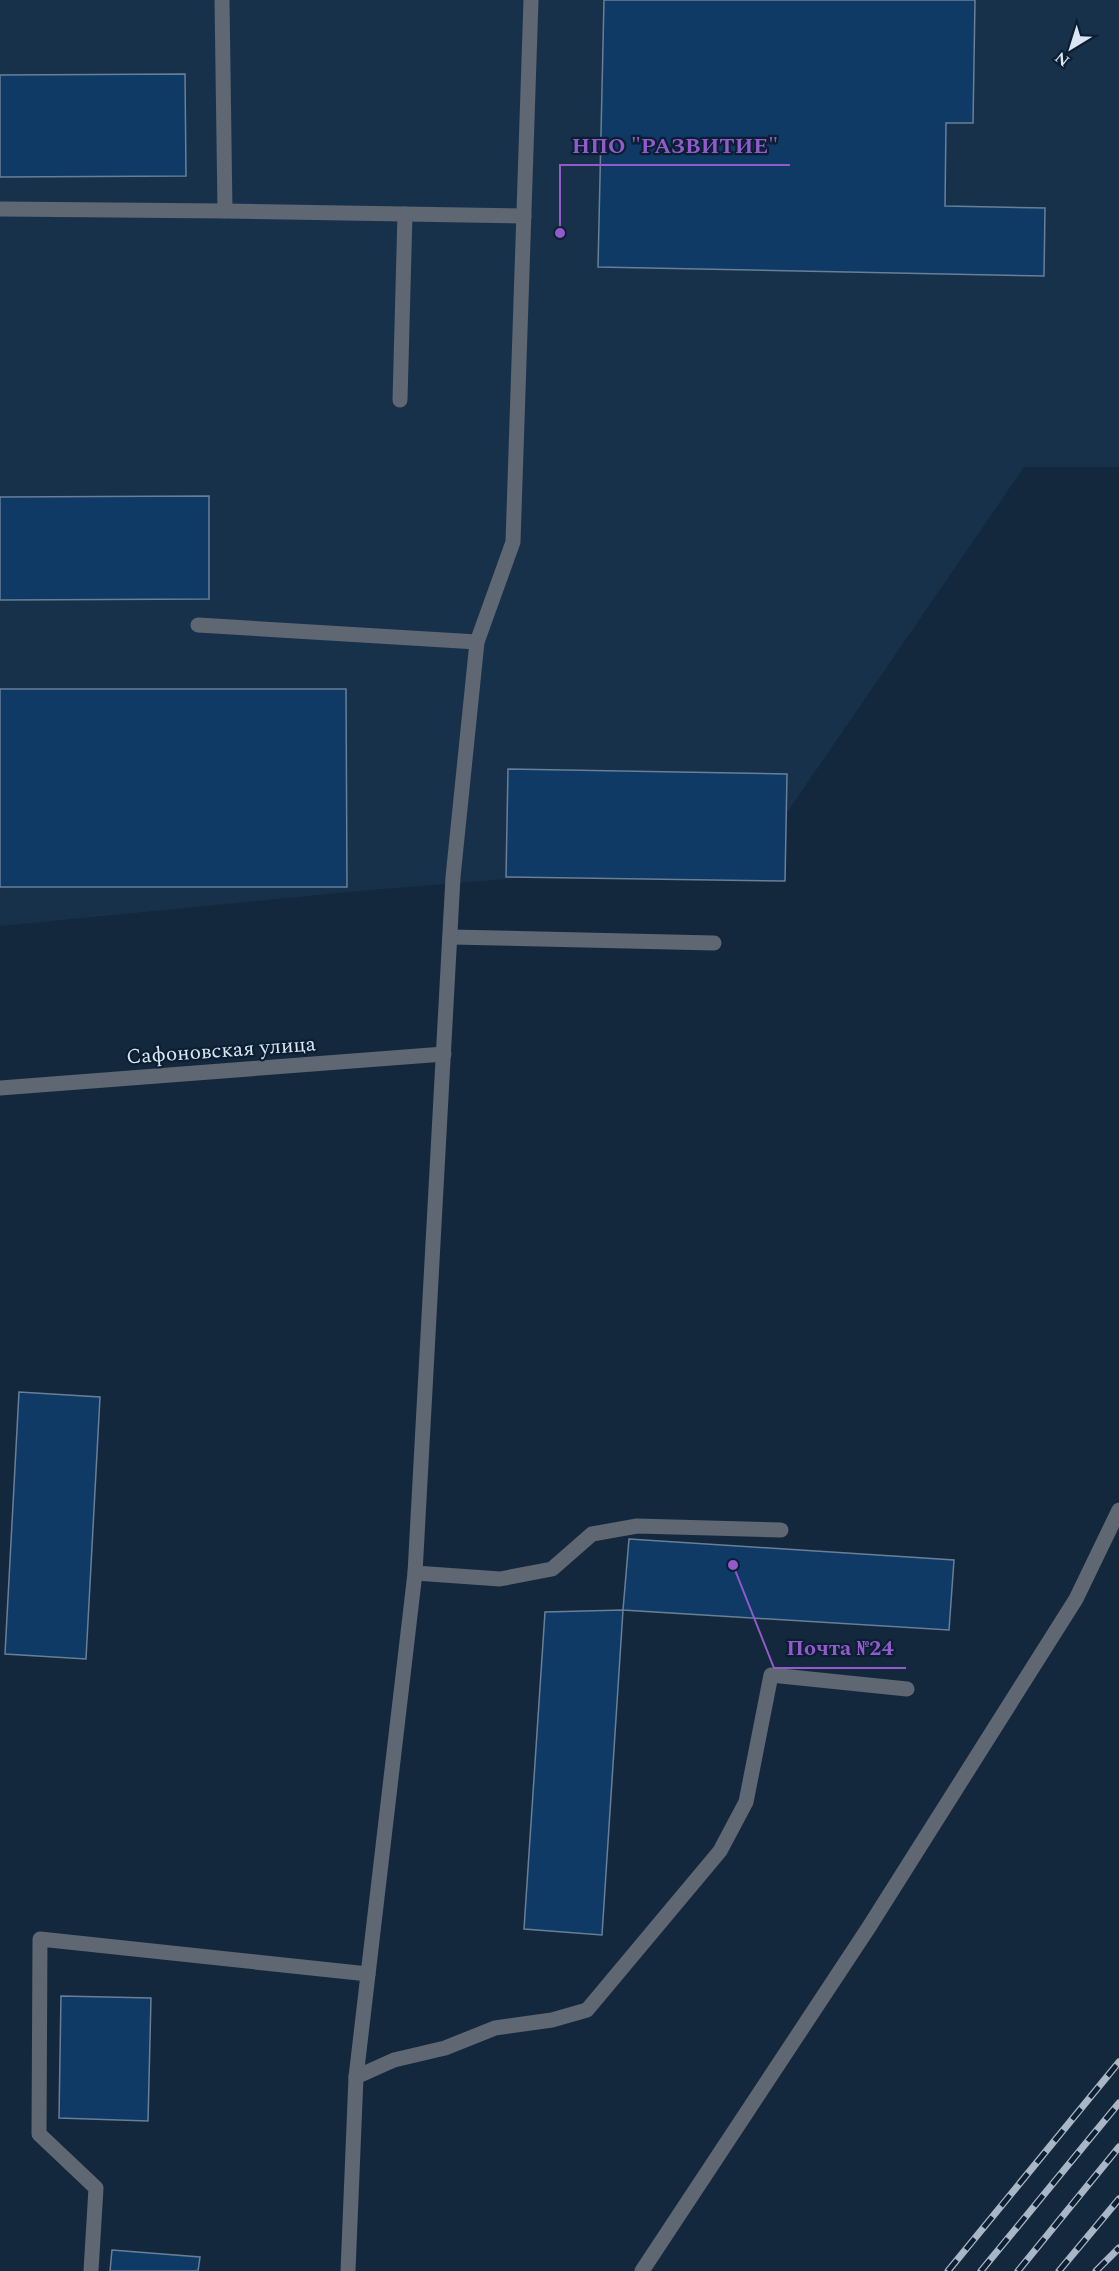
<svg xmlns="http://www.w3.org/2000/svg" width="1119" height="2271" font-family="Spectral,serif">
<rect width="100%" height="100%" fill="#14283d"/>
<polygon fill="#18314b" points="0,0 1119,0 1119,467 1024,467 755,859 369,890 0,926"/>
<g fill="#0e3a65" stroke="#697f98" stroke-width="1.5">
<polygon points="604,0 975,0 973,123 946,123 945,206 1045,208 1044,276 598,267"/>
<polygon points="185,74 186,176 0,177 0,75"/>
<polygon points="209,496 209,599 0,600 0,497"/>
<polygon points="0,689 346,689 347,887 0,887"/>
<polygon points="508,769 787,774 785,881 506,877"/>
<polygon points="19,1392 100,1397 86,1659 5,1654"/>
<polygon points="629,1539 954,1560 949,1630 623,1610"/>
<polygon points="623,1610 602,1935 524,1929 545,1612"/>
<polygon points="61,1996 151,1998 148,2121 59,2118"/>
<polygon points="112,2250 200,2257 198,2271 110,2271"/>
</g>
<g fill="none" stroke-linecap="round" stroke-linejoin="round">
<g stroke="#5e6772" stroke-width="15">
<polyline points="0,209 225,211 222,0"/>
<polyline points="225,211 524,216"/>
<polyline points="400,400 405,214"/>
<polyline points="198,625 477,642"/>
<polyline points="450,937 714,943"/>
<polyline points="0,1088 444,1054"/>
<polyline points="415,1573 500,1579 552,1569 592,1534 637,1526 781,1530"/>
<polyline points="356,2077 394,2060 445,2048 495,2028 552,2020 587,2010 720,1851 746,1802 771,1675 907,1689"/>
<polyline points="91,2271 96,2188 39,2134 40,1939 368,1974"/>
<polyline points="348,2271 356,2077 415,1573 453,877 477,642 513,542 531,0"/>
<polyline points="642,2271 869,1927 1076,1599 1119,1510"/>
</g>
<defs>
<g id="rail">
<polyline points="948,2271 1119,2062"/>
<polyline points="981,2271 1119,2103"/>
<polyline points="1018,2271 1119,2147"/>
<polyline points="1059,2271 1119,2199"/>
<polyline points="1096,2271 1119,2248"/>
</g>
</defs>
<use href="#rail" stroke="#a8b6c5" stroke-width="7"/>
<use href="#rail" stroke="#0b1e32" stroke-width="4.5" stroke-dasharray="14" stroke-linecap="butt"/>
</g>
<g text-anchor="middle" stroke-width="4.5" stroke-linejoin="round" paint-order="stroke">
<g font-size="21" fill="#dae6f4" stroke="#0b1e32">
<text transform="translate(221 1050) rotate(-4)" y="7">Сафоновская улица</text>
</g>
</g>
<path fill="none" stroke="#935acc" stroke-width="2" d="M560 233L560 165H790M733 1565L774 1668H906"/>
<g fill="#935acc" stroke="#0b1e32" stroke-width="2">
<circle cx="560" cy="233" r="6"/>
<circle cx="733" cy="1565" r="6"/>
</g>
<g font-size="22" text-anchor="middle" font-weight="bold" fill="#935acc" stroke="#0b1e32" stroke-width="4.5" stroke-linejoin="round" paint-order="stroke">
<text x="675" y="153">НПО "РАЗВИТИЕ"</text>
<text x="840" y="1655">Почта №24</text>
</g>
<g transform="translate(1071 48) rotate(218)" stroke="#0b1e32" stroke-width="4.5" paint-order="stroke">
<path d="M0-4.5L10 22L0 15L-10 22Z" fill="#dae6f4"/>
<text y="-9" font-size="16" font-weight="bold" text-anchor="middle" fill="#dae6f4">N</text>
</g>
</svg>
